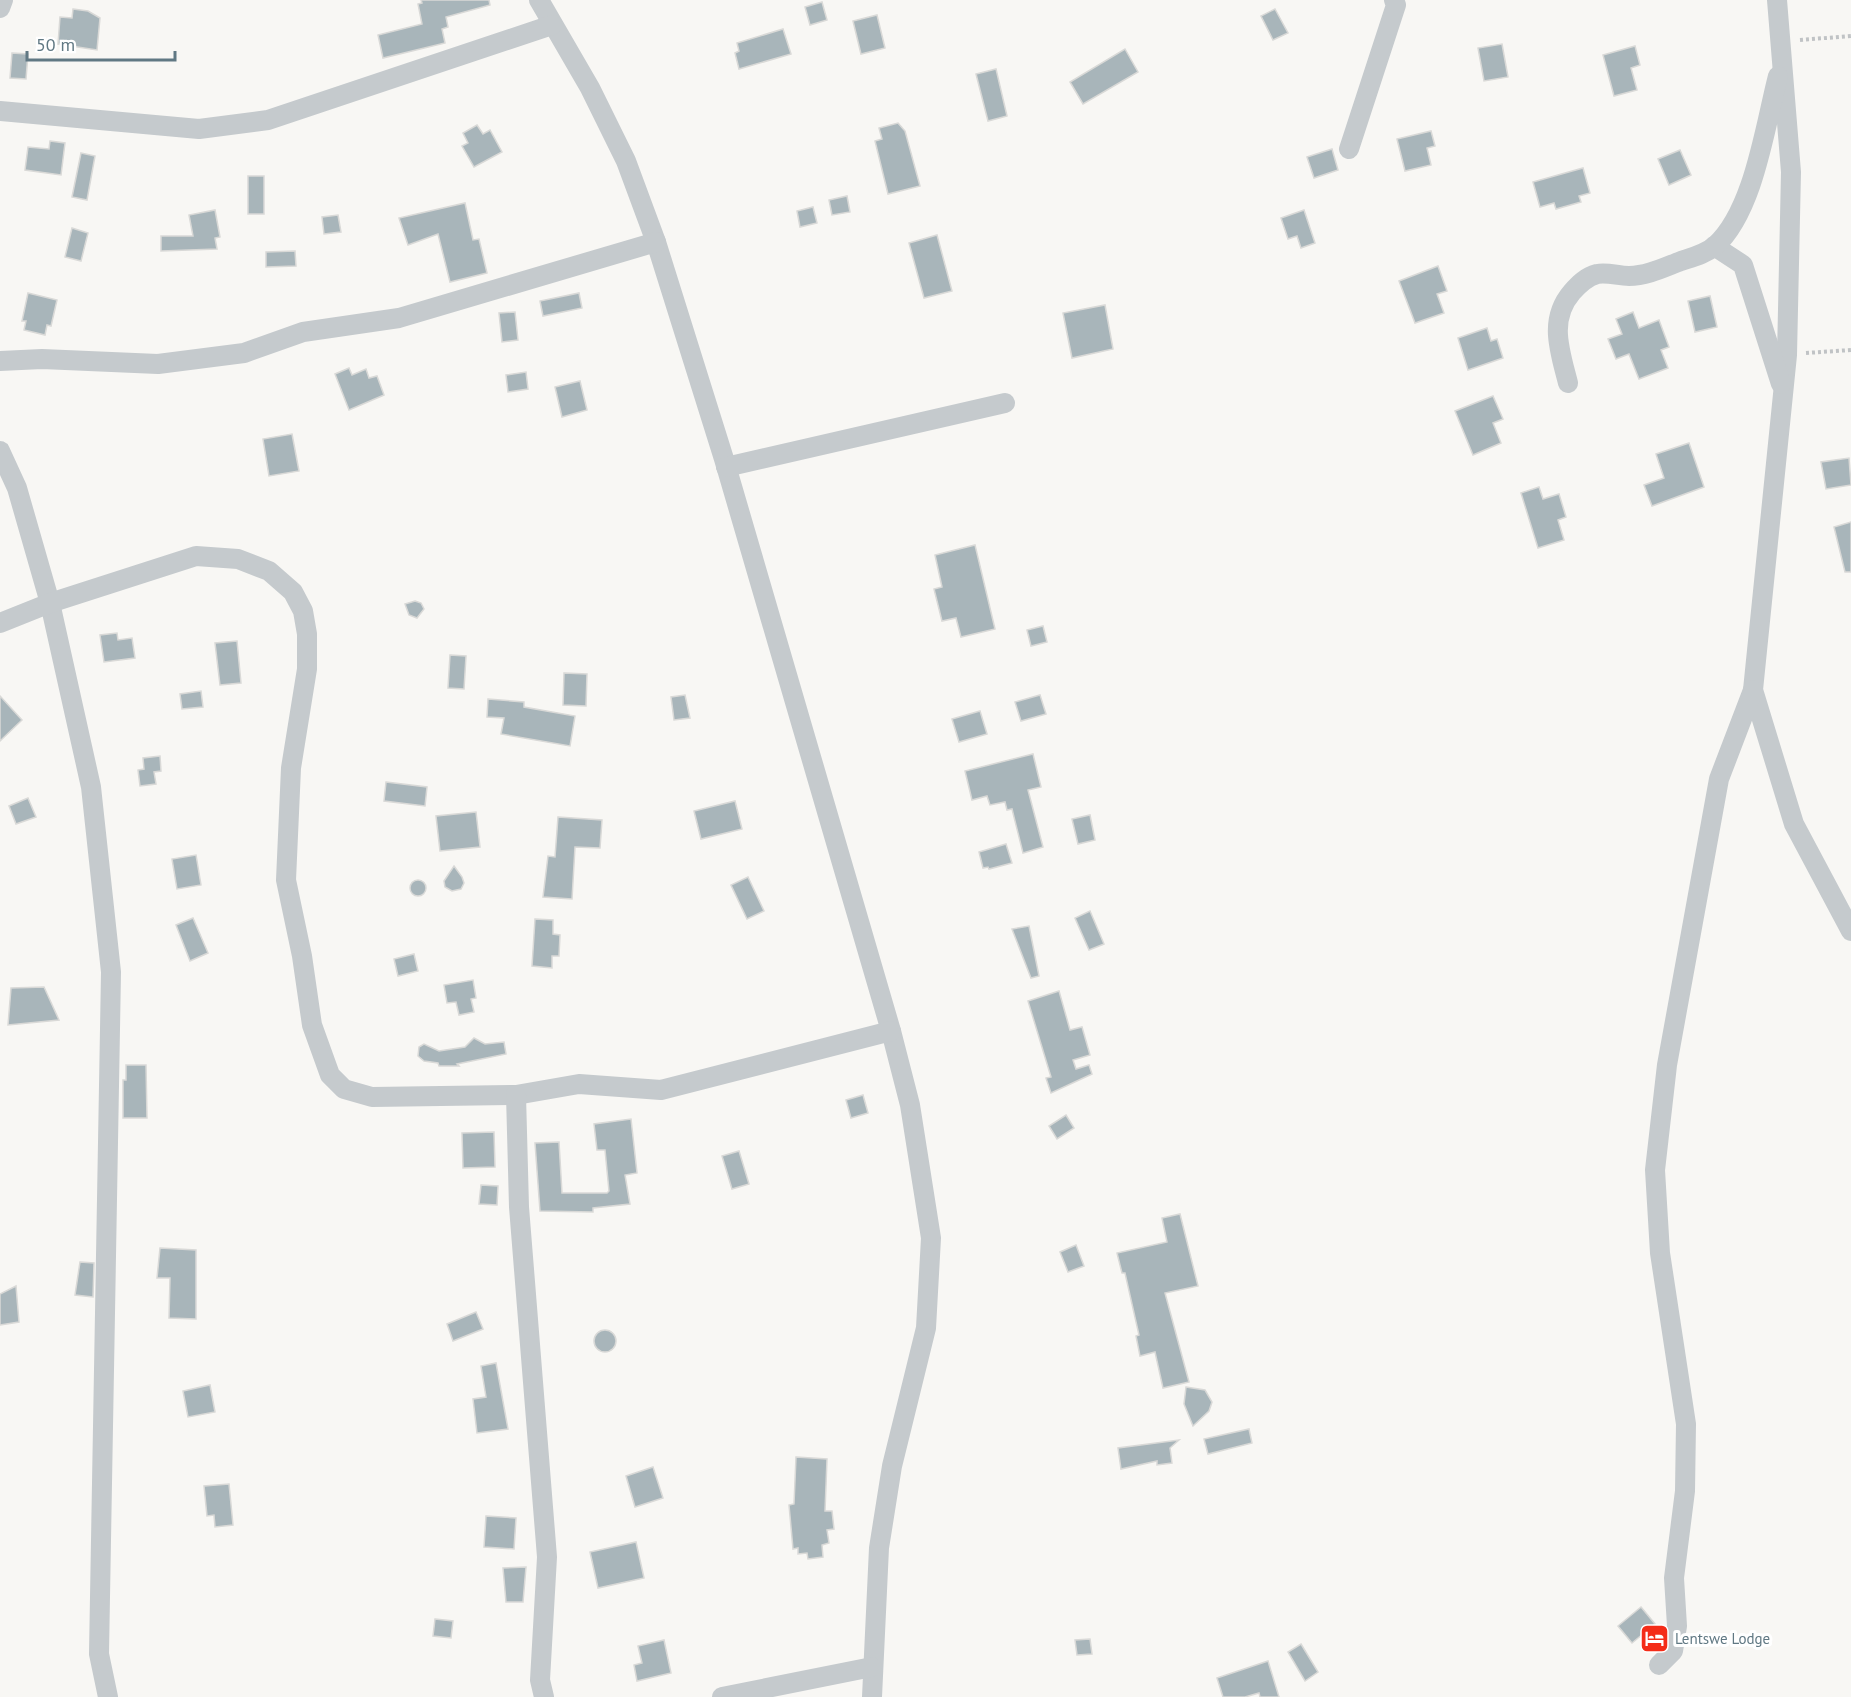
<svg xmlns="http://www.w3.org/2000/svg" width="1851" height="1697" font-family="'PT Sans',sans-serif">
<rect width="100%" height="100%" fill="#f8f7f4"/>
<g fill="#a8b5ba" stroke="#d9d9d7" stroke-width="1.5">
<polygon points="421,0 489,0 490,5 446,17 448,27 442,29 445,43 383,58 378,35 422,24 418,4 422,3"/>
<polygon points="822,2 827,20 810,25 805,7"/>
<polygon points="73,9 88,11 100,18 97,50 58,44 60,17 72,18"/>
<polygon points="1275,9 1288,33 1273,40 1261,16"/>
<polygon points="877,15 885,48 861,54 853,21"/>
<polygon points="783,29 791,54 739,69 735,53 739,51 737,43"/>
<polygon points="1502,44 1508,77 1484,81 1478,48"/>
<polygon points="1635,46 1640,65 1631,68 1637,90 1614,96 1603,55"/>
<polygon points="1125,49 1138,72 1083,104 1070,82"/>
<polygon points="12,53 28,54 26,79 10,78"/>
<polygon points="996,69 1007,116 988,121 976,74"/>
<polygon points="898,123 905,131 920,186 888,194 875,141 882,139 879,128"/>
<polygon points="477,125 483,134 490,130 502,152 474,167 462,146 468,143 463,133"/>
<polygon points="1431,131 1435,146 1427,148 1431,165 1405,171 1397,139"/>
<polygon points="50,141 65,143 61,175 25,170 28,147 49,149"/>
<polygon points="1332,149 1338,170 1314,178 1307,157"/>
<polygon points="1680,150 1691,175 1669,185 1658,159"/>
<polygon points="81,153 95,156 87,200 72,197"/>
<polygon points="1583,168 1590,193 1579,196 1581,202 1556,209 1554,203 1540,207 1533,182"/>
<rect x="248" y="176" width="16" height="38"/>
<polygon points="847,196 850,212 832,215 829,200"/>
<polygon points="465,203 473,240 479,239 487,273 450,282 438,234 408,245 399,218"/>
<polygon points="813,207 817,223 800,227 797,211"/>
<polygon points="215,210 220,237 215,238 217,249 161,251 161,236 193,236 189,215"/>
<polygon points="1304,210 1315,243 1301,248 1297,236 1288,239 1281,218"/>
<polygon points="338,215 341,232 324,234 322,217"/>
<polygon points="72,228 88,233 81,261 65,257"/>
<polygon points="937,235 952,291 924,298 909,243"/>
<polygon points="295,251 296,266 266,267 266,252"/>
<polygon points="1438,266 1447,291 1437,294 1444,313 1415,323 1399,281"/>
<polygon points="28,293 57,300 51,326 47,325 45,335 24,330 26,321 22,321"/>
<polygon points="579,293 582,308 543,316 540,301"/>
<polygon points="1710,296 1717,327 1695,332 1688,301"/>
<polygon points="1105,305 1113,349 1072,358 1063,313"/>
<polygon points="515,312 518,340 502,342 499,313"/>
<polygon points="1633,312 1639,328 1659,320 1669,347 1661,350 1668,368 1639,379 1629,354 1616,359 1608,339 1622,334 1616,319"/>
<polygon points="1487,328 1491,341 1497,339 1503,358 1468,370 1458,338"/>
<polygon points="349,368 352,375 366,369 369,378 377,376 384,395 349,410 335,374"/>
<polygon points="526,372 528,389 508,392 506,375"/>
<polygon points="580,381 587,410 562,417 555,387"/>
<polygon points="1493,396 1503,419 1493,423 1501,443 1473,455 1455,411"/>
<polygon points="292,434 299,471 269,476 263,439"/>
<polygon points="1689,443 1704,487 1652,506 1644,485 1664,478 1656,454"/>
<polygon points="1849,458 1851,485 1826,489 1821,462"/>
<polygon points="1539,487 1543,499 1559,494 1566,517 1558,520 1564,540 1538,548 1521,493"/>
<polygon points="1851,522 1851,572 1845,572 1834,527"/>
<polygon points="975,545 995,629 961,637 956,618 942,621 934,589 942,587 935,555"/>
<polygon points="415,601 421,603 424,609 417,618 409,615 405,604"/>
<polygon points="1043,626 1047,642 1031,646 1027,630"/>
<polygon points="117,633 118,640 132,638 135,658 104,662 100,635"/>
<polygon points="237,641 241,683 220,685 215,643"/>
<polygon points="450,655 466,656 464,689 448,688"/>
<polygon points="564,673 587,674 586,706 563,705"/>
<polygon points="201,691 203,707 182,709 180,694"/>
<polygon points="685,695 690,718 674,720 671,697"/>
<polygon points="1040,695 1046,714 1021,721 1015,702"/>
<polygon points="0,696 22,720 0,741"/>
<polygon points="488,699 524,702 524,707 575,716 570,746 501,734 504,718 487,717"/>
<polygon points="980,711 987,734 959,742 952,719"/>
<polygon points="1033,754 1041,787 1028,790 1043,847 1023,853 1012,809 1007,810 1005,802 990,805 987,796 972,800 965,771"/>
<polygon points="160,756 161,771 154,772 156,784 140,786 138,770 144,769 143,758"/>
<polygon points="386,782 427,787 425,806 384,801"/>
<polygon points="28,798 36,817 16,824 9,806"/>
<polygon points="735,801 742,829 701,839 694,811"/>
<polygon points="476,812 480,847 440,851 436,816"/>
<polygon points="1090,815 1095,840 1078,844 1072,819"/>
<polygon points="558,817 602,820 600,848 575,847 572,899 543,897 548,856 555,857"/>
<polygon points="1006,844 1012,863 989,869 988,867 983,868 979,852"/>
<polygon points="196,855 201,885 177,889 172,859"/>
<polygon points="454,866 462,877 464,883 461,889 452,891 445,887 444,881"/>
<polygon points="748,877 764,911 747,919 731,885"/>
<circle cx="418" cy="888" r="8"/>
<polygon points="1090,911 1104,944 1089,950 1075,918"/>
<polygon points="193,918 208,953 190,961 176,925"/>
<polygon points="535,919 553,920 553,934 560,935 559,956 552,956 552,968 532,966"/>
<polygon points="1029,926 1039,976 1031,978 1012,929"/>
<polygon points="414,954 418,971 398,976 394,959"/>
<polygon points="473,980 476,998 471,999 474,1012 459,1015 456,1002 447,1003 444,985"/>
<polygon points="44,987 59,1020 8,1025 11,988"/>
<polygon points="1059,991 1070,1030 1082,1027 1090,1055 1073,1060 1076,1069 1089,1065 1092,1074 1051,1093 1046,1078 1051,1077 1028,1001"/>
<polygon points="474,1038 485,1044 504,1042 506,1054 457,1064 459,1066 439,1066 438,1063 424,1061 418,1056 419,1047 424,1044 439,1051 465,1047"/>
<polygon points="126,1065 146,1065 147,1118 123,1118 123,1080 126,1080"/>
<polygon points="863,1095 868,1113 851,1118 846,1100"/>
<polygon points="1066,1115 1074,1128 1057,1139 1049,1126"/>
<polygon points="631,1119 637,1173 625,1175 630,1204 593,1208 593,1212 540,1211 535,1143 559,1142 562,1193 607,1193 609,1191 605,1150 597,1150 594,1124"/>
<polygon points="494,1132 495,1167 463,1168 462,1133"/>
<polygon points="739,1151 749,1184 732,1189 722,1156"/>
<polygon points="481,1185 498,1186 497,1205 479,1204"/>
<polygon points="1180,1214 1198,1286 1165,1293 1189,1382 1163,1388 1155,1352 1140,1356 1136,1336 1139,1335 1125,1273 1122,1273 1117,1253 1167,1242 1162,1218"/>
<polygon points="1076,1245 1084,1266 1068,1272 1060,1252"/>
<polygon points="160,1248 196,1250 196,1319 169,1318 170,1278 157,1278"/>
<polygon points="80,1262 94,1263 93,1297 75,1295"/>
<polygon points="16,1286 19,1322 0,1325 0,1294"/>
<polygon points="476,1312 483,1329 453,1341 447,1324"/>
<circle cx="605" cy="1341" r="11"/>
<polygon points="496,1363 508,1429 477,1433 473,1399 486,1397 481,1366"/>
<polygon points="210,1385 215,1412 188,1417 183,1391"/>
<polygon points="1186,1387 1205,1390 1212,1402 1209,1411 1193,1426 1184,1404"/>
<polygon points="1249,1429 1252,1443 1208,1454 1204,1439"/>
<polygon points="1179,1440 1170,1448 1172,1463 1157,1465 1157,1461 1121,1469 1118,1448"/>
<polygon points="796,1457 827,1459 825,1511 832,1511 834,1529 827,1530 829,1543 822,1545 823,1557 808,1559 807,1553 798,1554 798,1548 793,1549 789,1505 794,1504"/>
<polygon points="653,1467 663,1498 635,1507 626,1476"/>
<polygon points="229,1484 233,1525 215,1527 214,1515 207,1516 204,1486"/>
<polygon points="486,1516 516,1518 514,1549 484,1547"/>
<polygon points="636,1542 644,1578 598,1588 590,1552"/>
<polygon points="526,1567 523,1602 506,1602 503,1568"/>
<polygon points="1641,1607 1655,1624 1632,1643 1618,1626"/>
<polygon points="435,1619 453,1621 451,1638 433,1636"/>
<polygon points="1090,1639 1092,1654 1077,1655 1075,1640"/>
<polygon points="664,1640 671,1673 637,1681 634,1665 642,1663 638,1646"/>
<polygon points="1301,1644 1318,1672 1305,1681 1288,1652"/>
<polygon points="1268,1661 1279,1697 1260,1697 1259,1693 1245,1697 1223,1697 1217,1678"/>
</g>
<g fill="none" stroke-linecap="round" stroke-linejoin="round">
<g stroke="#c0c3c5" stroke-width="4" stroke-dasharray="3 3" stroke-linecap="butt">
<polyline points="1800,40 1851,36"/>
<polyline points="1806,353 1851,350"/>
</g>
<g stroke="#c5cacd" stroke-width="20">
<polyline points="539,0 590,88 626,161 656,242 724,459 891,1031 910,1105 931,1238 926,1328 892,1466 879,1548 872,1697"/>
<polyline points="1777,0 1791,172 1787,355 1753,690 1794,824 1851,931"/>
<polyline points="0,8 3,0"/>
<polyline points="0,111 199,129 268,120 552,25"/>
<polyline points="1349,149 1396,5 1394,0"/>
<polyline points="1714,246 1743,265 1781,384"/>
<polyline points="0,361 42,359 158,364 244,353 303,332 399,318 656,242"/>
<path d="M 1568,383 C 1560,351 1548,320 1572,292 C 1579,284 1586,277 1597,274 C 1608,272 1618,276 1629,276 C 1647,276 1665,267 1681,261 C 1693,257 1705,254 1715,246 C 1754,211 1765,126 1778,76"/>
<polyline points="0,451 17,488 50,603 91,787 111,972 99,1654 108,1697"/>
<polyline points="726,467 1005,403"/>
<polyline points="0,623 50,603 196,556 238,559 269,571 293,592 303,611 307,634 307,669 291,768 286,880 302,956 312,1025 330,1075 344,1089 372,1097 516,1095 579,1084 661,1090 891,1031"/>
<polyline points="516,1095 519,1207 547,1557 540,1680 544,1697"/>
<polyline points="1659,1665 1673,1651 1677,1626 1674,1578 1685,1491 1686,1424 1660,1253 1655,1170 1667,1065 1719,779 1753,690"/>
<polyline points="722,1697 872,1667"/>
</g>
</g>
<defs>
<symbol id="hotel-square" viewBox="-11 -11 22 22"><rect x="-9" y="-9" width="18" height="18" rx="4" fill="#f42c18" stroke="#fff"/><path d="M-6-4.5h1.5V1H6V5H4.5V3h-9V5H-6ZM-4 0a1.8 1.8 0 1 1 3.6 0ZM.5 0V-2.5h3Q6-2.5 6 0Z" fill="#fff"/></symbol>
</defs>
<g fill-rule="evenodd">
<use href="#hotel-square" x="1638" y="1622" width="33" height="33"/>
</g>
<g text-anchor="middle" stroke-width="6" stroke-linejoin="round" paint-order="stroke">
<g font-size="15" fill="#607883" stroke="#fff" text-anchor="start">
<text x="1675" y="1644">Lentswe Lodge</text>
</g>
</g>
<path d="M27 51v9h148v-9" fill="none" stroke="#607883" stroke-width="3"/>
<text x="36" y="51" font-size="18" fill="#607883" stroke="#ffffff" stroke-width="4.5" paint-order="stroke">50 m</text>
</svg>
